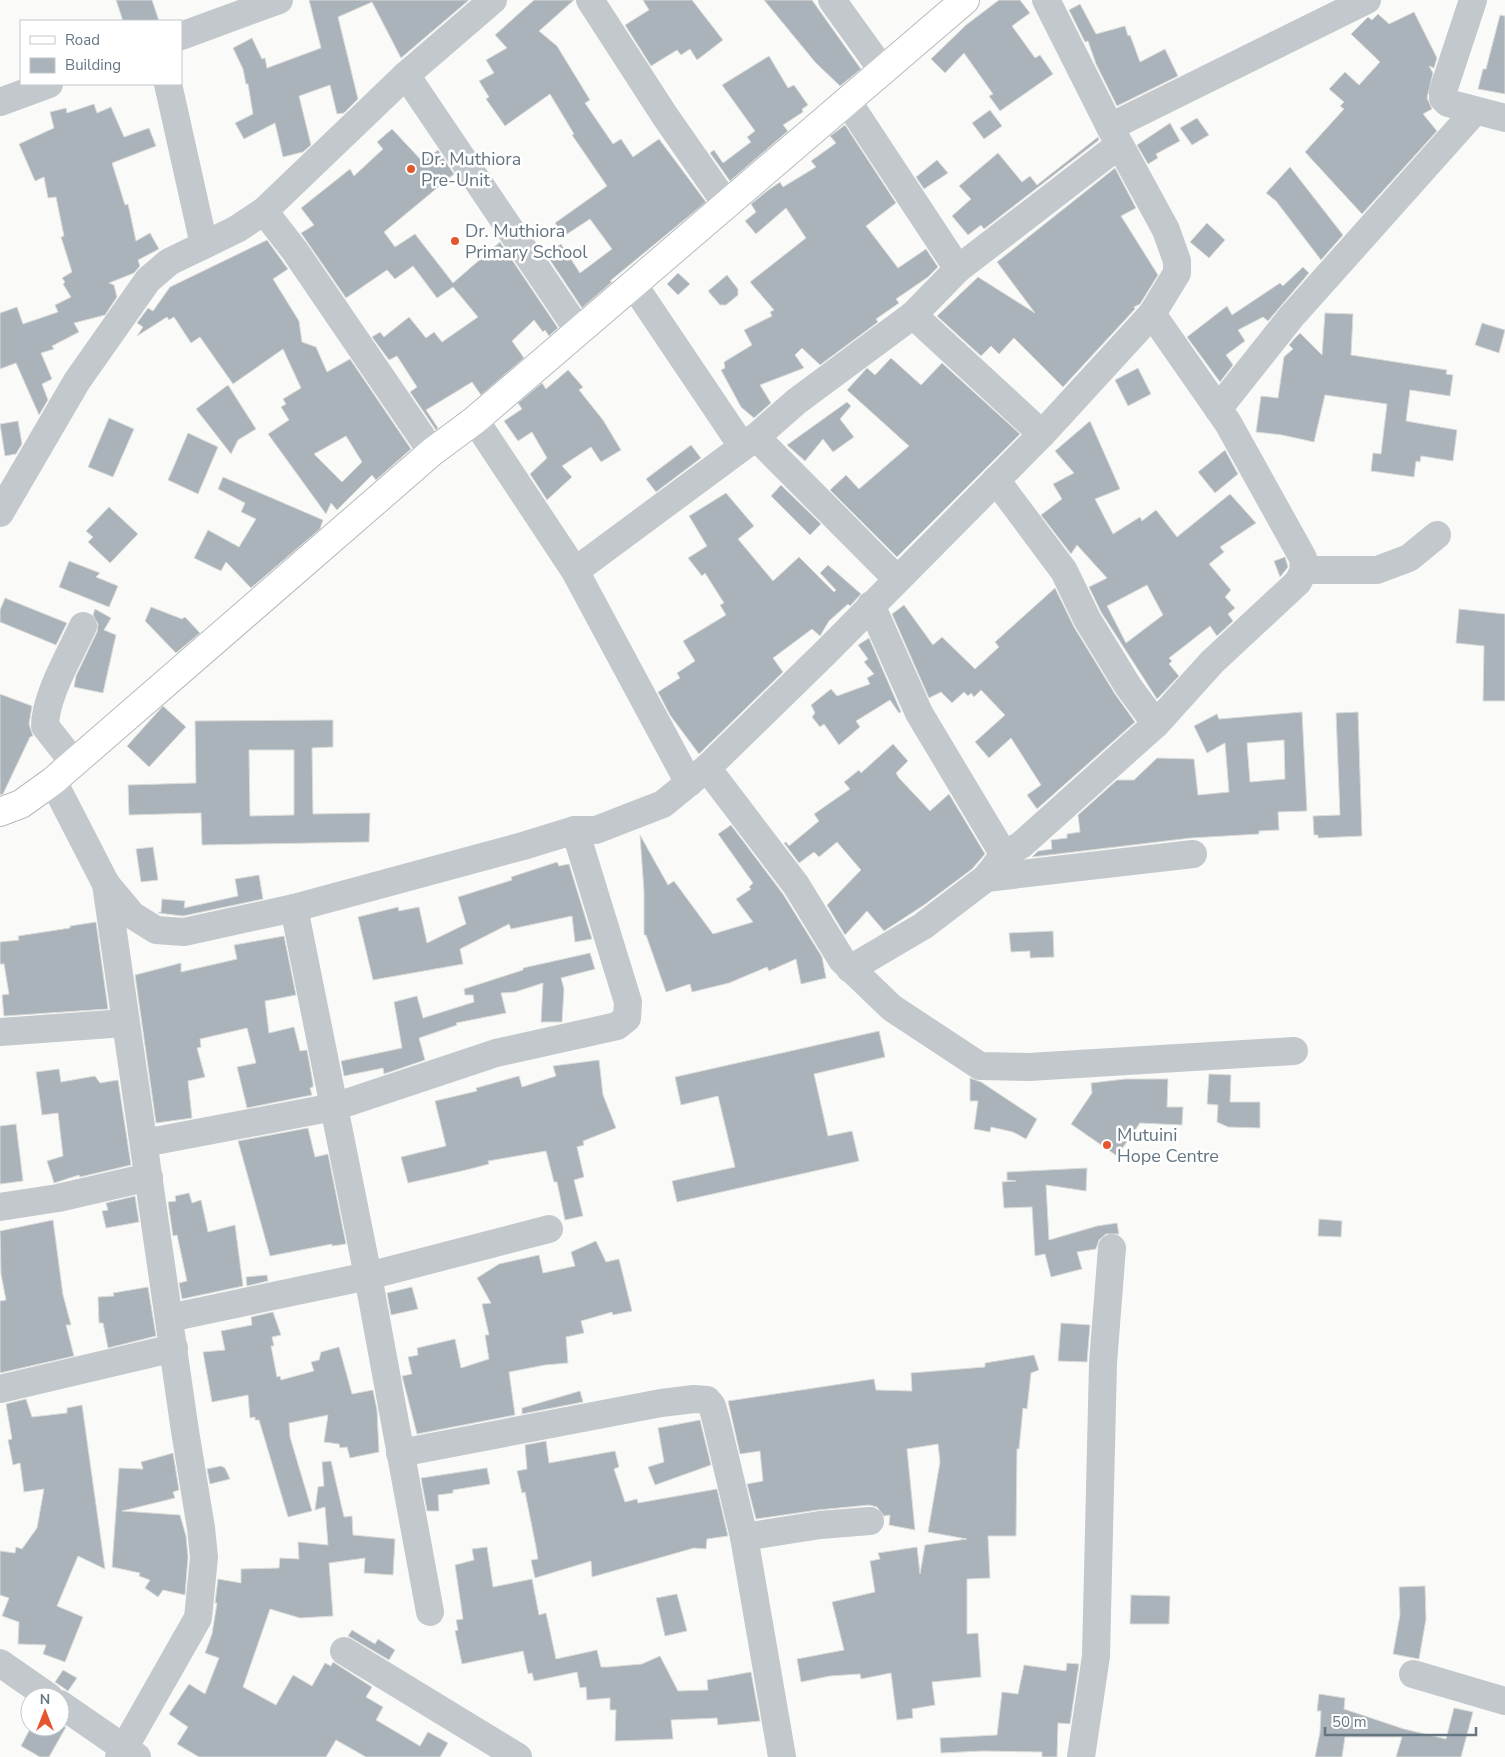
<svg xmlns="http://www.w3.org/2000/svg" width="1505" height="1757" font-family="'Nunito Sans',sans-serif">
<rect width="100%" height="100%" fill="#fafaf8"/>
<g fill="#aab3b9" stroke="#dcdcda" fill-rule="evenodd">
<polygon points="116,0 152,0 159,21 123,21"/>
<polygon points="309,0 469,0 401,58 372,2 338,17 358,99 344,113 337,114 330,85 299,96 311,145 303,152 283,157 275,123 244,139 235,123 253,114 248,84 246,84 243,69 233,48 252,38 262,59 265,58 267,68 321,48"/>
<polygon points="534,0 574,0 539,31 557,46 590,100 585,103 613,144 621,139 633,157 659,139 706,202 610,281 612,282 582,308 546,254 561,244 580,273 612,249 590,219 564,236 555,223 607,186 572,135 574,134 550,94 505,126 486,99 489,97 479,81 494,73 486,60 507,48 495,35"/>
<polygon points="643,0 692,0 723,40 697,60 690,49 681,55 677,50 651,66 625,25 649,10"/>
<polygon points="764,0 812,0 861,69 840,86 815,62"/>
<polygon points="999,0 1020,0 1030,13 1012,26 1035,58 1040,55 1053,74 1000,111 989,96 993,94 964,53 945,73 931,59 966,25"/>
<polygon points="1080,4 1096,34 1125,26 1128,36 1130,35 1140,62 1165,49 1178,76 1117,106 1096,64 1088,41 1085,42 1069,10"/>
<polygon points="1414,12 1437,58 1434,68 1429,66 1433,73 1427,98 1432,109 1423,114 1437,131 1362,214 1305,152 1344,109 1340,106 1344,102 1329,89 1345,72 1359,85 1380,62 1351,34 1368,17 1372,20 1378,14 1389,24"/>
<polygon points="1500,15 1505,16 1505,94 1478,89 1483,69 1486,69"/>
<polygon points="769,56 788,88 794,85 808,105 802,109 803,112 783,125 788,131 730,181 710,153 714,150 723,163 751,142 747,137 755,131 722,85"/>
<polygon points="94,104 97,113 111,107 124,137 149,128 156,146 112,163 125,205 128,204 136,241 150,233 159,249 138,260 140,266 134,273 109,283 114,285 117,297 105,315 74,323 79,332 52,346 54,349 41,353 52,379 42,384 48,400 39,415 16,363 0,369 0,313 17,307 23,324 58,312 55,305 71,297 63,284 65,282 62,278 72,272 61,237 64,236 56,197 48,198 44,177 35,181 19,144 54,128 50,112 66,108 67,113"/>
<polygon points="990,110 1002,126 984,139 972,123"/>
<polygon points="1197,118 1209,135 1192,145 1180,128"/>
<polygon points="1170,123 1180,141 1156,154 1158,158 1148,164 1137,145"/>
<polygon points="845,125 896,203 866,226 898,268 926,249 938,267 928,277 896,299 899,303 876,319 878,322 820,365 802,348 795,355 804,368 760,385 771,403 754,418 741,407 721,370 725,368 724,362 752,345 744,330 772,316 770,312 774,310 750,282 806,238 786,208 756,234 745,221 756,212 751,204 767,191 780,182 783,187 816,167 811,161 836,143 830,136"/>
<polygon points="392,129 423,162 438,150 454,174 384,232 395,247 415,234 453,283 500,242 558,328 549,336 545,330 543,332 534,320 512,341 524,358 481,395 472,382 426,410 438,428 436,430 410,392 417,387 397,356 389,360 372,337 380,332 384,337 409,317 426,338 434,332 442,342 478,317 453,287 437,298 413,266 395,279 387,270 346,298 301,233 314,225 301,208 350,169 354,176 383,149 377,142"/>
<polygon points="1098,137 1099,140 984,229 981,225 968,235 952,216 971,199 959,186 998,153 1022,182 1030,176 1037,185"/>
<polygon points="937,160 948,173 924,189 916,177"/>
<polygon points="1290,167 1343,235 1321,260 1276,201 1266,193"/>
<polygon points="1115,168 1136,208 1121,216 1158,275 1140,304 1134,307 1135,309 1063,387 1014,338 999,354 991,346 981,356 937,316 978,277 1035,313 997,262"/>
<polygon points="1207,223 1225,240 1209,258 1190,242"/>
<path d="M 267,240 L 288,269 L 273,279 L 299,321 L 302,342 L 316,347 L 327,372 L 350,359 L 411,449 L 376,480 L 372,475 L 337,510 L 331,503 L 326,514 L 268,434 L 289,420 L 281,407 L 286,404 L 283,399 L 301,388 L 283,349 L 233,384 L 200,337 L 191,343 L 174,317 L 169,320 L 167,317 L 137,336 L 143,327 L 137,323 L 148,308 L 153,311 L 170,287 ZM 346,436 L 362,462 L 342,482 L 314,454 Z"/>
<polygon points="1303,267 1309,273 1268,321 1263,317 1238,330 1245,341 1226,355 1233,365 1220,382 1187,337 1227,306 1232,315 1280,283 1283,286"/>
<polygon points="678,273 690,284 678,295 667,284"/>
<polygon points="727,275 738,289 738,295 726,305 720,305 708,291"/>
<polygon points="1325,313 1353,314 1351,355 1447,370 1446,374 1453,375 1450,396 1410,390 1406,421 1457,430 1453,461 1421,456 1420,462 1416,461 1414,477 1371,471 1373,453 1381,454 1387,404 1325,395 1314,442 1282,435 1256,432 1261,396 1278,398 1284,357 1293,349 1289,345 1294,339 1300,333 1322,355"/>
<polygon points="1482,323 1505,330 1499,353 1475,345"/>
<polygon points="891,358 921,385 942,363 1020,434 897,557 830,490 846,475 859,489 909,446 847,390 867,368 875,375"/>
<polygon points="1138,368 1151,394 1128,406 1115,380"/>
<polygon points="568,370 583,387 579,390 603,420 621,450 601,462 591,447 562,466 572,477 547,500 530,474 547,458 532,432 518,441 504,421 522,409 518,403 542,383 546,389"/>
<polygon points="228,385 256,429 238,440 231,454 196,409"/>
<polygon points="847,402 851,406 840,419 854,437 833,452 823,439 805,461 787,445"/>
<polygon points="109,418 134,429 113,477 88,467"/>
<polygon points="18,421 22,444 16,454 5,456 0,424"/>
<path d="M 1090,421 L 1120,489 L 1095,499 L 1113,534 L 1140,517 L 1142,521 L 1156,510 L 1177,537 L 1230,494 L 1256,523 L 1220,547 L 1224,552 L 1209,564 L 1231,590 L 1225,597 L 1235,608 L 1228,614 L 1233,621 L 1217,636 L 1210,626 L 1169,658 L 1172,661 L 1169,664 L 1179,676 L 1157,699 L 1101,612 L 1089,587 L 1107,578 L 1077,545 L 1071,554 L 1041,515 L 1062,499 L 1053,484 L 1074,473 L 1055,451 ZM 1147,585 L 1163,615 L 1126,643 L 1107,606 Z"/>
<polygon points="188,433 218,447 198,494 168,480"/>
<polygon points="691,445 701,458 656,492 646,479"/>
<polygon points="1225,450 1238,474 1215,493 1198,472"/>
<polygon points="223,477 323,520 320,529 251,588 226,562 221,571 194,558 208,530 239,547 256,519 241,512 245,503 218,489"/>
<polygon points="781,485 821,524 810,535 771,496"/>
<polygon points="726,493 754,526 738,539 773,581 799,557 834,592 836,590 820,573 828,565 861,594 850,606 848,604 829,621 820,636 812,629 773,658 783,672 699,754 670,715 658,692 680,678 677,673 695,661 683,641 726,615 720,605 724,603 705,573 702,576 688,558 707,546 689,516"/>
<polygon points="109,507 138,534 110,563 88,542 93,537 86,531"/>
<polygon points="1285,557 1288,567 1280,577 1274,561"/>
<polygon points="69,561 100,573 96,577 118,586 109,607 59,587"/>
<polygon points="1055,588 1074,627 1115,694 1135,722 1037,809 1027,795 1041,785 1011,738 989,758 975,742 1005,715 981,690 974,697 971,693 968,696 964,692 952,703 941,692 929,698 892,614 904,605 933,645 942,637 975,669 999,647 995,642"/>
<polygon points="5,598 67,623 56,645 0,622 0,610"/>
<polygon points="151,607 182,619 185,617 200,633 176,653 145,621"/>
<polygon points="95,609 111,618 104,630 116,635 103,693 74,687 76,676 97,632 98,624 93,615"/>
<polygon points="1459,609 1505,614 1505,701 1483,701 1484,646 1456,643"/>
<polygon points="869,638 901,712 899,713 890,700 856,721 860,727 839,745 824,724 820,727 812,717 815,713 811,705 831,689 837,696 870,684 867,678 874,674 864,662 868,659 858,645"/>
<polygon points="0,694 32,706 29,724 33,736 30,737 3,794 0,795"/>
<polygon points="163,706 186,727 149,767 127,746"/>
<path d="M 1302,712 L 1307,811 L 1278,812 L 1279,830 L 1259,831 L 1259,834 L 1191,838 L 1032,857 L 1038,851 L 1052,849 L 1051,840 L 1067,838 L 1067,834 L 1080,832 L 1078,815 L 1117,780 L 1134,780 L 1157,758 L 1194,759 L 1198,795 L 1229,792 L 1225,743 L 1207,753 L 1194,726 L 1217,714 L 1219,719 ZM 1284,740 L 1285,779 L 1250,782 L 1247,743 Z"/>
<polygon points="1358,712 1362,836 1318,838 1318,835 1314,835 1313,816 1340,815 1336,713"/>
<path d="M 333,720 L 333,747 L 312,748 L 313,814 L 370,813 L 369,842 L 202,845 L 201,813 L 129,815 L 128,785 L 196,783 L 195,721 ZM 249,750 L 294,750 L 294,815 L 250,816 Z"/>
<polygon points="893,744 908,761 896,773 899,778 930,811 949,794 985,854 972,869 924,905 884,931 867,911 845,935 827,905 861,870 837,842 819,857 814,852 799,863 784,843 786,842 789,846 819,821 814,814 850,789 844,782 859,770 861,773"/>
<polygon points="731,825 783,894 822,957 826,978 801,984 796,959 769,971 767,967 729,983 692,992 690,984 666,992 646,935 644,935 644,892 640,835 668,885 674,881 713,934 753,922 736,899 751,889 749,887 753,883 718,834"/>
<polygon points="153,847 158,880 141,882 136,849"/>
<polygon points="557,862 559,866 569,864 592,939 575,942 572,916 511,929 509,924 460,949 463,964 373,980 358,917 398,907 399,911 419,907 427,943 466,924 458,897 512,880 511,877"/>
<polygon points="259,875 263,899 183,916 158,913 161,912 162,899 185,901 184,908 238,896 235,879"/>
<polygon points="96,922 108,1009 4,1016 2,995 9,994 4,964 0,964 0,942 19,940 18,936 70,928 70,926"/>
<polygon points="1053,931 1054,957 1030,958 1030,951 1011,952 1009,933"/>
<polygon points="284,936 296,995 265,1001 269,1033 294,1027 300,1051 307,1050 313,1083 313,1087 310,1088 312,1095 247,1108 237,1067 256,1063 247,1028 200,1039 201,1047 197,1048 205,1077 188,1081 192,1118 156,1123 135,975 181,963 181,972 237,959 234,945"/>
<polygon points="590,953 595,969 561,978 564,989 562,1022 541,1022 543,983 515,992 501,993 506,1013 456,1023 457,1025 419,1038 425,1060 384,1074 383,1068 344,1076 341,1061 402,1048 394,1002 417,996 423,1018 474,1002 473,995 465,995 464,989 523,970 523,968"/>
<polygon points="879,1031 885,1057 814,1074 828,1136 852,1131 859,1161 677,1202 672,1181 735,1167 718,1096 681,1105 675,1077"/>
<polygon points="599,1060 603,1095 616,1128 583,1141 584,1145 577,1147 584,1177 574,1180 583,1216 565,1220 557,1182 554,1182 546,1151 488,1161 489,1164 466,1170 408,1183 401,1157 446,1146 435,1101 477,1091 476,1088 519,1076 522,1087 556,1076 553,1066"/>
<polygon points="59,1069 61,1082 95,1076 100,1083 118,1080 131,1165 80,1177 79,1175 54,1183 47,1161 63,1156 58,1113 42,1115 36,1072"/>
<polygon points="1209,1074 1231,1075 1230,1102 1260,1102 1260,1128 1228,1127 1217,1122 1218,1105 1207,1104"/>
<polygon points="970,1078 981,1082 1037,1119 1026,1139 1013,1132 991,1127 990,1132 974,1129 978,1101 970,1101"/>
<polygon points="1125,1079 1168,1079 1167,1107 1183,1107 1182,1125 1140,1123 1117,1156 1071,1124 1092,1093 1091,1083"/>
<polygon points="16,1124 23,1181 0,1184 0,1126"/>
<polygon points="308,1128 315,1157 328,1154 346,1244 332,1246 332,1244 270,1256 238,1141"/>
<polygon points="1087,1168 1086,1191 1046,1185 1049,1240 1097,1226 1117,1223 1119,1234 1106,1234 1099,1240 1096,1249 1077,1252 1082,1269 1051,1277 1045,1254 1035,1256 1032,1207 1004,1208 1002,1182 1016,1181 1007,1180 1007,1172"/>
<polygon points="189,1193 192,1203 201,1200 208,1232 235,1225 243,1286 182,1299 179,1283 187,1281 177,1235 173,1236 168,1202 176,1201 175,1196"/>
<polygon points="135,1196 139,1222 106,1228 102,1211 108,1210 106,1203"/>
<polygon points="1319,1219 1342,1221 1341,1237 1318,1236"/>
<polygon points="53,1220 63,1295 71,1325 66,1325 74,1356 0,1373 0,1301 6,1300 1,1274 0,1231"/>
<polygon points="596,1241 606,1262 619,1259 632,1311 613,1315 612,1312 581,1321 584,1333 566,1337 568,1363 545,1365 509,1372 515,1415 417,1434 402,1376 412,1374 408,1357 418,1355 417,1348 455,1339 461,1368 489,1359 485,1335 489,1335 482,1304 491,1303 477,1278 499,1264 539,1255 543,1273 575,1266 571,1252"/>
<polygon points="267,1275 268,1281 247,1286 246,1277"/>
<polygon points="148,1287 156,1336 108,1348 103,1323 99,1323 98,1297 114,1296 113,1293"/>
<polygon points="412,1287 418,1309 391,1315 387,1293"/>
<polygon points="273,1312 281,1335 272,1337 274,1346 271,1346 277,1377 280,1376 281,1380 314,1371 311,1362 319,1360 321,1352 339,1347 352,1394 373,1390 377,1410 379,1452 350,1458 347,1447 340,1448 339,1444 324,1442 328,1415 289,1423 290,1437 312,1511 288,1517 259,1420 255,1420 255,1417 250,1418 248,1395 212,1402 203,1352 225,1350 221,1331 252,1325 251,1317"/>
<polygon points="1061,1323 1090,1325 1087,1362 1058,1361"/>
<polygon points="1034,1355 1039,1370 1031,1373 1027,1409 1023,1408 1019,1449 1017,1449 1016,1536 988,1536 990,1578 967,1579 967,1634 978,1633 981,1677 932,1682 935,1705 912,1709 913,1718 897,1720 891,1673 861,1679 860,1674 830,1676 801,1682 797,1659 844,1650 832,1602 875,1592 870,1561 880,1559 878,1553 917,1547 920,1574 925,1545 967,1539 928,1532 940,1462 938,1444 907,1449 915,1530 889,1525 890,1515 884,1516 877,1507 869,1505 818,1510 756,1519 747,1484 763,1481 760,1451 740,1454 728,1401 874,1379 876,1390 912,1391 911,1373 985,1367 985,1363"/>
<polygon points="580,1391 583,1402 522,1414 522,1408"/>
<polygon points="26,1399 32,1417 67,1413 67,1408 82,1405 105,1569 78,1556 57,1606 83,1617 65,1662 43,1654 46,1645 18,1644 19,1622 2,1616 9,1598 0,1595 0,1551 15,1553 16,1547 22,1549 37,1528 44,1489 24,1492 20,1463 13,1465 8,1440 12,1439 6,1404"/>
<polygon points="700,1420 711,1465 655,1485 648,1467 664,1462 658,1428"/>
<polygon points="546,1441 549,1463 615,1451 619,1467 614,1469 625,1502 637,1499 638,1503 717,1489 728,1536 707,1539 706,1549 694,1548 592,1577 591,1561 535,1578 531,1560 538,1559 536,1547 525,1492 522,1493 517,1471 527,1469 525,1445"/>
<polygon points="173,1453 179,1490 173,1492 175,1498 122,1511 180,1515 186,1536 188,1557 185,1595 163,1590 158,1597 145,1588 150,1580 139,1576 140,1573 112,1567 119,1468 143,1469 141,1462"/>
<polygon points="331,1461 344,1517 352,1516 353,1535 395,1539 393,1575 364,1573 365,1558 329,1563 333,1616 300,1618 270,1609 243,1687 276,1705 293,1675 312,1686 325,1663 331,1666 333,1662 372,1687 366,1697 383,1707 376,1720 420,1746 428,1732 448,1743 440,1757 366,1757 336,1740 326,1757 199,1757 177,1744 188,1727 169,1714 189,1684 205,1694 219,1658 205,1653 212,1634 217,1603 215,1603 218,1579 241,1583 241,1569 279,1568 280,1558 299,1559 298,1542 328,1545 325,1507 315,1510 318,1487 324,1486 322,1462"/>
<polygon points="221,1466 225,1468 230,1479 210,1484 207,1469"/>
<polygon points="487,1468 490,1484 453,1490 453,1493 438,1495 439,1511 427,1511 421,1478"/>
<polygon points="487,1547 493,1587 532,1579 539,1615 546,1613 556,1659 597,1650 601,1667 608,1667 642,1664 660,1656 678,1691 708,1690 707,1680 751,1672 760,1721 718,1725 717,1718 671,1720 673,1739 615,1741 616,1710 610,1710 610,1698 587,1700 586,1687 580,1688 577,1672 534,1681 532,1673 528,1674 523,1651 462,1664 455,1631 458,1630 456,1620 463,1619 455,1565 474,1560 472,1549"/>
<polygon points="1425,1586 1426,1619 1419,1659 1393,1654 1400,1615 1399,1587"/>
<polygon points="677,1594 687,1631 665,1636 656,1598"/>
<polygon points="1131,1595 1170,1596 1169,1624 1130,1624"/>
<polygon points="352,1630 375,1644 378,1639 395,1650 389,1660 348,1636"/>
<polygon points="1067,1663 1079,1664 1070,1724 1058,1723 1057,1757 1042,1757 1042,1752 982,1751 941,1753 940,1738 997,1735 1002,1692 1018,1694 1024,1665 1066,1671"/>
<polygon points="63,1670 77,1678 68,1691 55,1682"/>
<polygon points="1319,1694 1345,1698 1344,1709 1404,1729 1446,1739 1454,1708 1473,1712 1461,1757 1396,1757 1402,1737 1345,1737 1342,1757 1315,1757 1320,1732 1321,1711 1317,1711"/>
<polygon points="31,1727 66,1727 49,1757 40,1757 21,1746"/>
</g>
<g fill="none" stroke-linecap="round" stroke-linejoin="round">
<defs>
<polyline id="major" points="0,812 21,804 53,781 432,452 475,420 965,0"/>
</defs>
<use href="#major" stroke="#b5babe" stroke-width="30"/>
<g stroke="#c3c8cc" stroke-width="28">
<polyline points="590,0 665,116 727,205"/>
<polyline points="832,0 883,71"/>
<polyline points="1473,0 1443,91 1443,98 1448,103 1505,118"/>
<polyline points="181,36 279,0"/>
<polyline points="406,75 578,330"/>
<polyline points="168,84 204,245"/>
<polyline points="0,102 49,84"/>
<polyline points="848,102 958,269"/>
<polyline points="1110,127 1367,0"/>
<polyline points="264,211 295,251 432,452"/>
<polyline points="633,284 742,446"/>
<polyline points="913,315 1042,434"/>
<polyline points="1218,409 1291,317 1475,111"/>
<polyline points="475,420 575,571 689,783"/>
<polyline points="756,437 897,579"/>
<polyline points="996,480 1064,571 1087,619 1128,686 1156,724"/>
<polyline points="0,513 77,381 148,280 169,262 237,229 264,211 406,75 493,0"/>
<polyline points="1304,570 1377,570 1409,558 1437,535"/>
<polyline points="575,571 756,437 797,401 913,315 958,269 1119,145"/>
<polyline points="871,605 919,713 1004,855"/>
<path d="M 74,763 L 45,726 C 45,696 71,653 83,626"/>
<polyline points="707,768 796,885 842,960 892,1008 980,1066 1029,1067 1294,1051"/>
<polyline points="53,781 106,884 132,915 156,930 184,932 294,908 523,846 575,830 596,830 663,804 707,768 825,653 1042,434 1152,314 1177,273 1177,261 1166,230 1110,127 1046,0"/>
<polyline points="986,878 1193,854"/>
<polyline points="106,884 185,1431 201,1528 204,1557 198,1618 119,1757"/>
<polyline points="294,908 368,1276 430,1612"/>
<polyline points="850,969 923,926 986,878 1004,855 1021,845 1156,724 1212,662 1298,582 1304,570 1303,558 1228,423 1152,314"/>
<polyline points="0,1032 125,1023"/>
<polyline points="144,1143 334,1107 496,1053 617,1026 627,1018 628,1002 575,830"/>
<polyline points="0,1207 58,1198 149,1177"/>
<polyline points="169,1318 368,1276 549,1229"/>
<polyline points="0,1389 174,1348"/>
<polyline points="400,1453 661,1403 694,1399 707,1400 712,1406 716,1420 744,1537 782,1757"/>
<polyline points="744,1537 820,1525 870,1521"/>
<polyline points="344,1651 518,1757"/>
<polyline points="0,1663 49,1697"/>
<polyline points="1413,1674 1505,1701"/>
<polyline points="60,1704 137,1757"/>
<polyline points="1081,1757 1096,1656 1103,1363 1112,1248"/>
</g>
<use href="#major" stroke="#fff" stroke-width="28"/>
</g>
<g fill="#e4572e" stroke="#fff" stroke-width="2">
<circle cx="411" cy="169" r="5"/>
<circle cx="455" cy="241" r="5"/>
<circle cx="1107" cy="1145" r="5"/>
</g>
<g text-anchor="middle" stroke-width="5" stroke-linejoin="round" paint-order="stroke">
<g font-size="18" fill="#657683" stroke="#fff" text-anchor="start">
<text x="421" y="165">Dr. Muthiora<tspan x="421" dy="21">Pre-Unit</tspan></text>
<text x="465" y="237">Dr. Muthiora<tspan x="465" dy="21">Primary School</tspan></text>
<text x="1117" y="1141">Mutuini<tspan x="1117" dy="21">Hope Centre</tspan></text>
</g>
</g>
<rect x="20" y="20" width="162" height="65" fill="#ffffff" stroke="#c1c8cd"/>
<rect x="30" y="36" width="25" height="8" fill="#ffffff" stroke="#c1c8cd"/>
<text x="65" y="45" font-size="15" fill="#657683">Road</text>
<rect x="30" y="58" width="25" height="15" fill="#aab3b9" stroke="#c1c8cd"/>
<text x="65" y="70" font-size="15" fill="#657683">Building</text>
<g transform="translate(45 1712)"><circle r="24" fill="#ffffff" stroke="#c1c8cd"/>
<path d="M0-4L9 19L0 12L-9 19Z" fill="#e4572e"/>
<text y="-8" font-size="14" font-weight="bold" text-anchor="middle" fill="#657683">N</text>
</g>
<path d="M1325 1727v8h151v-8" fill="none" stroke="#657683" stroke-width="2.5"/>
<text x="1332" y="1727" font-size="15" fill="#657683" stroke="#ffffff" stroke-width="4" paint-order="stroke">50 m</text>
</svg>
